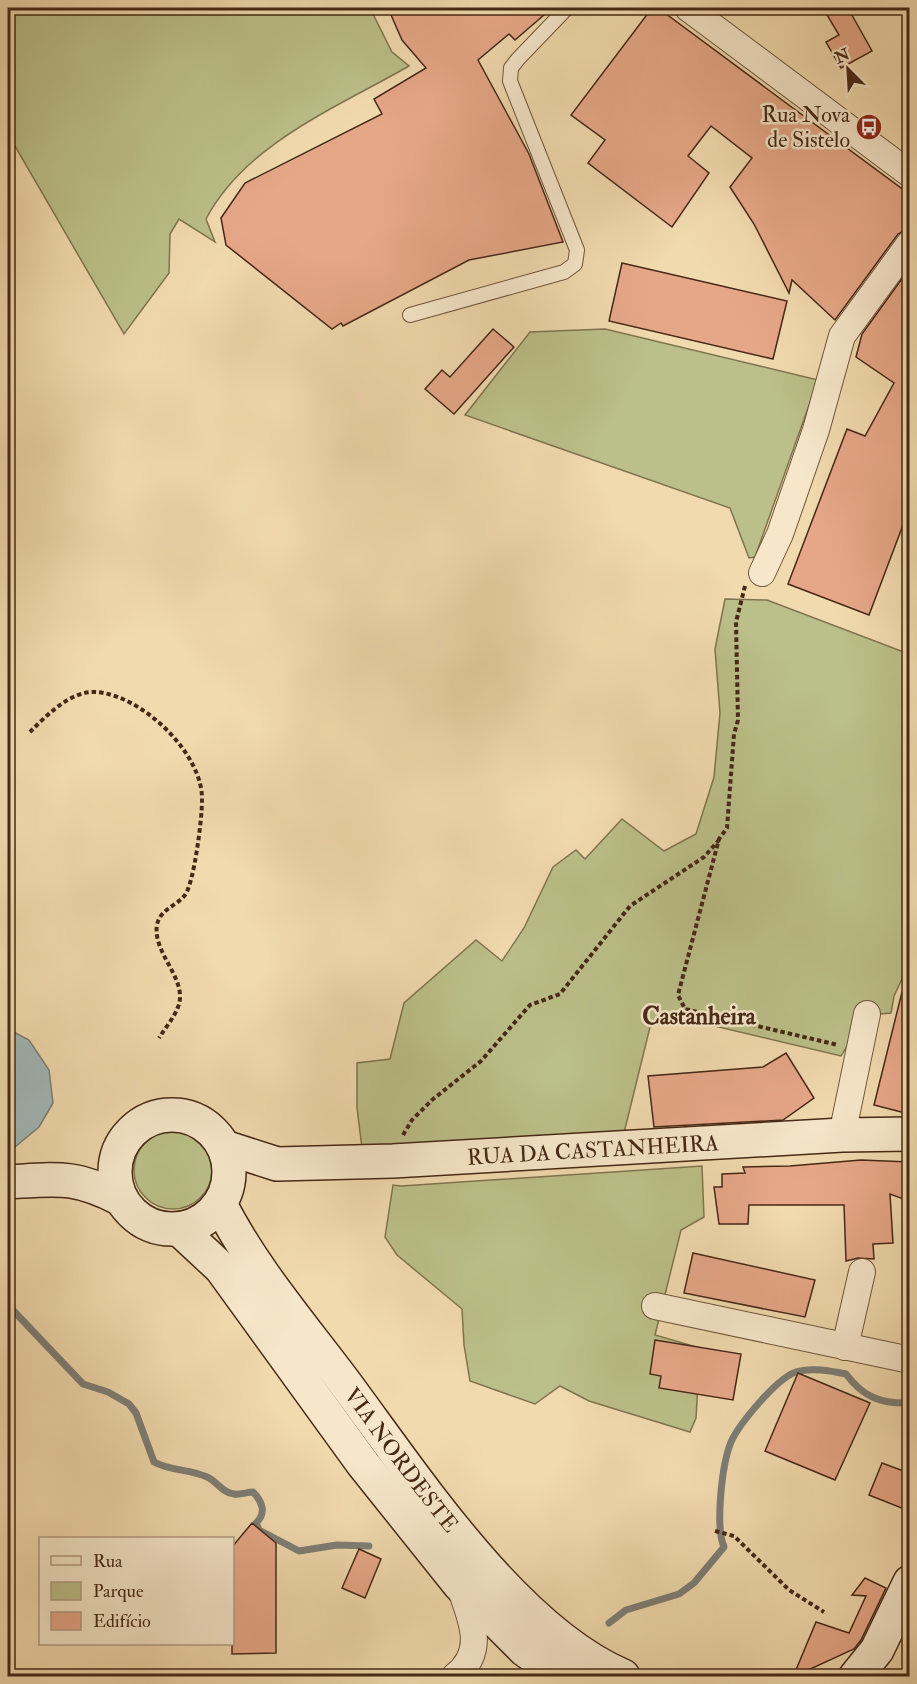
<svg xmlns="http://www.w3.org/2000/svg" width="917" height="1684" font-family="'IM FELL Double Pica',serif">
<rect width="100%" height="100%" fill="#f1daae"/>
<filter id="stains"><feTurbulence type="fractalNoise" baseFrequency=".00333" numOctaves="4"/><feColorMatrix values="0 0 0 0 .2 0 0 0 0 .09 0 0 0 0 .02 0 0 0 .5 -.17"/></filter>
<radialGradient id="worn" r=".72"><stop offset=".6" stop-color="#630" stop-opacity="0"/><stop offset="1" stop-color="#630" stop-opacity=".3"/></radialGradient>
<g fill="#bbbf89" stroke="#80744f" stroke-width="1.5">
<path d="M 8,8 L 370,8 L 392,52 L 409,66 C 338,107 246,143 206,219 L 215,242 L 179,219 L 170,234 L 169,273 L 124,334 L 8,134 Z"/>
<polygon points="605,329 818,380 755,557 749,558 730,508 465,415 530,332"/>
<polygon points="725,599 767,600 909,654 909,964 894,996 891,1013 867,1015 841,1056 681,1018 650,1027 623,1137 362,1148 357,1108 357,1063 390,1059 404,1003 476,940 502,961 524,928 553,867 576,850 585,859 622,819 664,851 696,834 714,777 720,713 715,649"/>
<circle cx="173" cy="1170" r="39"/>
<polygon points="702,1166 704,1217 681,1230 655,1335 700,1348 696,1418 690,1432 589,1401 560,1386 535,1404 470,1381 464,1345 462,1309 397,1255 385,1237 393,1185 401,1186"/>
</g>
<polygon fill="#a1b7b7" stroke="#7d7e76" stroke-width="1.5" points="8,1029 29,1040 49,1070 53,1103 39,1127 15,1147 8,1146"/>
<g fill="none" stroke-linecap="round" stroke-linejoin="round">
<g stroke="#7d7e76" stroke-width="7">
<path d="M 8,1305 L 83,1384 L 108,1392 L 129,1404 L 136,1413 L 154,1462 C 170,1471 189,1469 207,1477 C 217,1481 222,1493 234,1494 C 240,1495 247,1492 253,1492 C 262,1501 267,1513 256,1523 L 259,1530 L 299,1551 L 337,1545 L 369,1546"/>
<path d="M 609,1623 L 626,1610 L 679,1594 L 694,1583 L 724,1547 C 715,1526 722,1464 731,1442 C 739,1424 777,1378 796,1372 C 811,1367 831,1371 846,1374 C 863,1397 881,1404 910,1403"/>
</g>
</g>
<g fill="#e6a788" stroke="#462815" stroke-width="1.5">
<polygon points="388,8 552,8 515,40 509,34 478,60 529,154 563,242 469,260 343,326 341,323 332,329 226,245 221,218 245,183 382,114 374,99 426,68 402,40"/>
<polygon points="652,8 658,8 909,194 909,228 898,234 835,320 792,280 789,293 754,224 730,187 752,158 711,126 688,156 709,173 672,227 588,163 605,140 571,115"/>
<polygon points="823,8 848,8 872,51 841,68 826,42 839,35"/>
<polygon points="622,263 787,301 773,359 609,321"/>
<polygon points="909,269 909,509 869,615 788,584 847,429 865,436 894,383 856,357 862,334"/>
<polygon points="493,329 514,347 454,414 425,389 442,370 450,377"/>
<polygon points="902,992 909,993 909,1114 874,1105"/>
<polygon points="786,1053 814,1098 783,1120 654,1127 648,1076 763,1067"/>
<polygon points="861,1160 909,1162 909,1201 890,1194 893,1243 873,1244 874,1259 858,1258 846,1261 844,1205 749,1205 748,1224 719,1224 714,1187 722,1187 722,1174 745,1173 743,1167 790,1166"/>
<polygon points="693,1253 815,1280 805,1317 684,1293"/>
<polygon points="655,1340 741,1354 733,1400 659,1388 661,1376 650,1374"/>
<polygon points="798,1373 870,1403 835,1480 765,1451"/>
<polygon points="882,1463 909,1473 909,1511 869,1495"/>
<polygon points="252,1523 276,1543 276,1653 232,1654 232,1547"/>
<polygon points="359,1549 381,1559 365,1598 342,1588"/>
<polygon points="865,1578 886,1588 861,1640 854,1649 793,1677 816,1622 849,1633 866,1596 852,1595"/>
</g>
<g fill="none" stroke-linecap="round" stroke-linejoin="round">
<defs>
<polyline id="lane" points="410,315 564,272 575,264 577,250 510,81 511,68 518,59 567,8"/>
<g id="street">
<polyline points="688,8 910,174"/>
<polyline points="762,573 780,534 816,430 842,336 910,243"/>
<polyline points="842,1135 867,1014"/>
<polyline points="655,1306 910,1360"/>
<polyline points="845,1347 862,1272"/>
<path d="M 455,1676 C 487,1651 471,1619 460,1587"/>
</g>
<g id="secondary">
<circle cx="172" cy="1172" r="57"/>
<path id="s1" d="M 224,1147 L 277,1164 L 393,1161 L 842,1135 L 910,1134"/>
<path d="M 8,1182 C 58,1179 74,1175 121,1199"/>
<path id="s2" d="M 220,1204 C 252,1267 299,1322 342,1379 C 413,1474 513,1629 623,1676"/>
<polyline points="179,1229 221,1268 363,1464 459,1584 525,1650 561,1676"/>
<polyline points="856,1676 877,1650 910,1582"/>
</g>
</defs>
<use href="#lane" stroke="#71543b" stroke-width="16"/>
<use href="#street" stroke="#71543b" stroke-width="28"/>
<use href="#secondary" stroke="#462815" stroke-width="36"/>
<g stroke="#462815" stroke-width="4" stroke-dasharray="4.5 3" stroke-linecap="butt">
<polyline points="745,586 736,622 738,720 734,734 727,828 719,839 678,995 685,1009 838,1045"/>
<path d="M 30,732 C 46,716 70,691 95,692 C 141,694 204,754 202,801 C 202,819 194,883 185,895 C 177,906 160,909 157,925 C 152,953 189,980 178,1007 C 174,1018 165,1028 159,1038"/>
<polyline points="403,1135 412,1120 432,1100 481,1061 530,1005 560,994 630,906 704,857 719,840"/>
<polyline points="715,1531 734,1536 789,1590 824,1612"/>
</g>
<use href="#lane" stroke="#f6e7ca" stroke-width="14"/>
<use href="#street" stroke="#f6e7ca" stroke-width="26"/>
<use href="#secondary" stroke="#f6e7ca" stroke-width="33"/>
</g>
<defs>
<symbol id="bus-disc" viewBox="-11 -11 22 22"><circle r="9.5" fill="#8f2418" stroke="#f6e7ca"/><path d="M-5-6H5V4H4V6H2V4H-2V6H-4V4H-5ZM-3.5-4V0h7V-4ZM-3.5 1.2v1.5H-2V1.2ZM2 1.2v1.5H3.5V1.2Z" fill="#fff"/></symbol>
</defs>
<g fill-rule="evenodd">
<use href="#bus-disc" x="854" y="112" width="30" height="30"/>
</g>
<g text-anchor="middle" stroke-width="5" stroke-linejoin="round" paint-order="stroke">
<g font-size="22" fill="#462815" stroke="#f6e7ca" text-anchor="end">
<text x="850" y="122">Rua Nova<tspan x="850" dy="25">de Sistelo</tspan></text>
</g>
<g font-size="22" fill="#462815" stroke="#f6e7ca">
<text dy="8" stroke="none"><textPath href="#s1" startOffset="372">RUA DA CASTANHEIRA</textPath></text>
<text dy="8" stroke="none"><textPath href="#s2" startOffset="314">VIA NORDESTE</textPath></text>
</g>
<g font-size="24" font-weight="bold" fill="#462815" stroke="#f6e7ca">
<text x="699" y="1024">Castanheira</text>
</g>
</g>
<rect width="917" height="1684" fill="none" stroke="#f1daae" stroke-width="30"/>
<rect x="9" y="9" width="899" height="1666" fill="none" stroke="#462815" stroke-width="3"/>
<rect x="15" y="15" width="887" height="1654" fill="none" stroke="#462815" stroke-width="1.5"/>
<rect x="39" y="1537" width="195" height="108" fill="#f6e7ca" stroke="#b09b82" stroke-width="1.5"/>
<rect x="51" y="1556" width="30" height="9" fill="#f6e7ca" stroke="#b09b82" stroke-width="1.5"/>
<text x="93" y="1567" font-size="18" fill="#462815">Rua</text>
<rect x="51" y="1582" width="30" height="18" fill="#bbbf89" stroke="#b09b82" stroke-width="1.5"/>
<text x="93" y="1597" font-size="18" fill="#462815">Parque</text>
<rect x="51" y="1612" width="30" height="18" fill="#e6a788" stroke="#b09b82" stroke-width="1.5"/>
<text x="93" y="1627" font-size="18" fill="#462815">Edifício</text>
<g transform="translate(848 69) rotate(336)" stroke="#f6e7ca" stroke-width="4.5" paint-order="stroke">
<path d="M0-4.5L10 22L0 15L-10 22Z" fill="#462815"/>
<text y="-9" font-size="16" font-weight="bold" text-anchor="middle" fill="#462815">N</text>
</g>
<rect width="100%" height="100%" filter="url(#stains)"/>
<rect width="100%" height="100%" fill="url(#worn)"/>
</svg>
